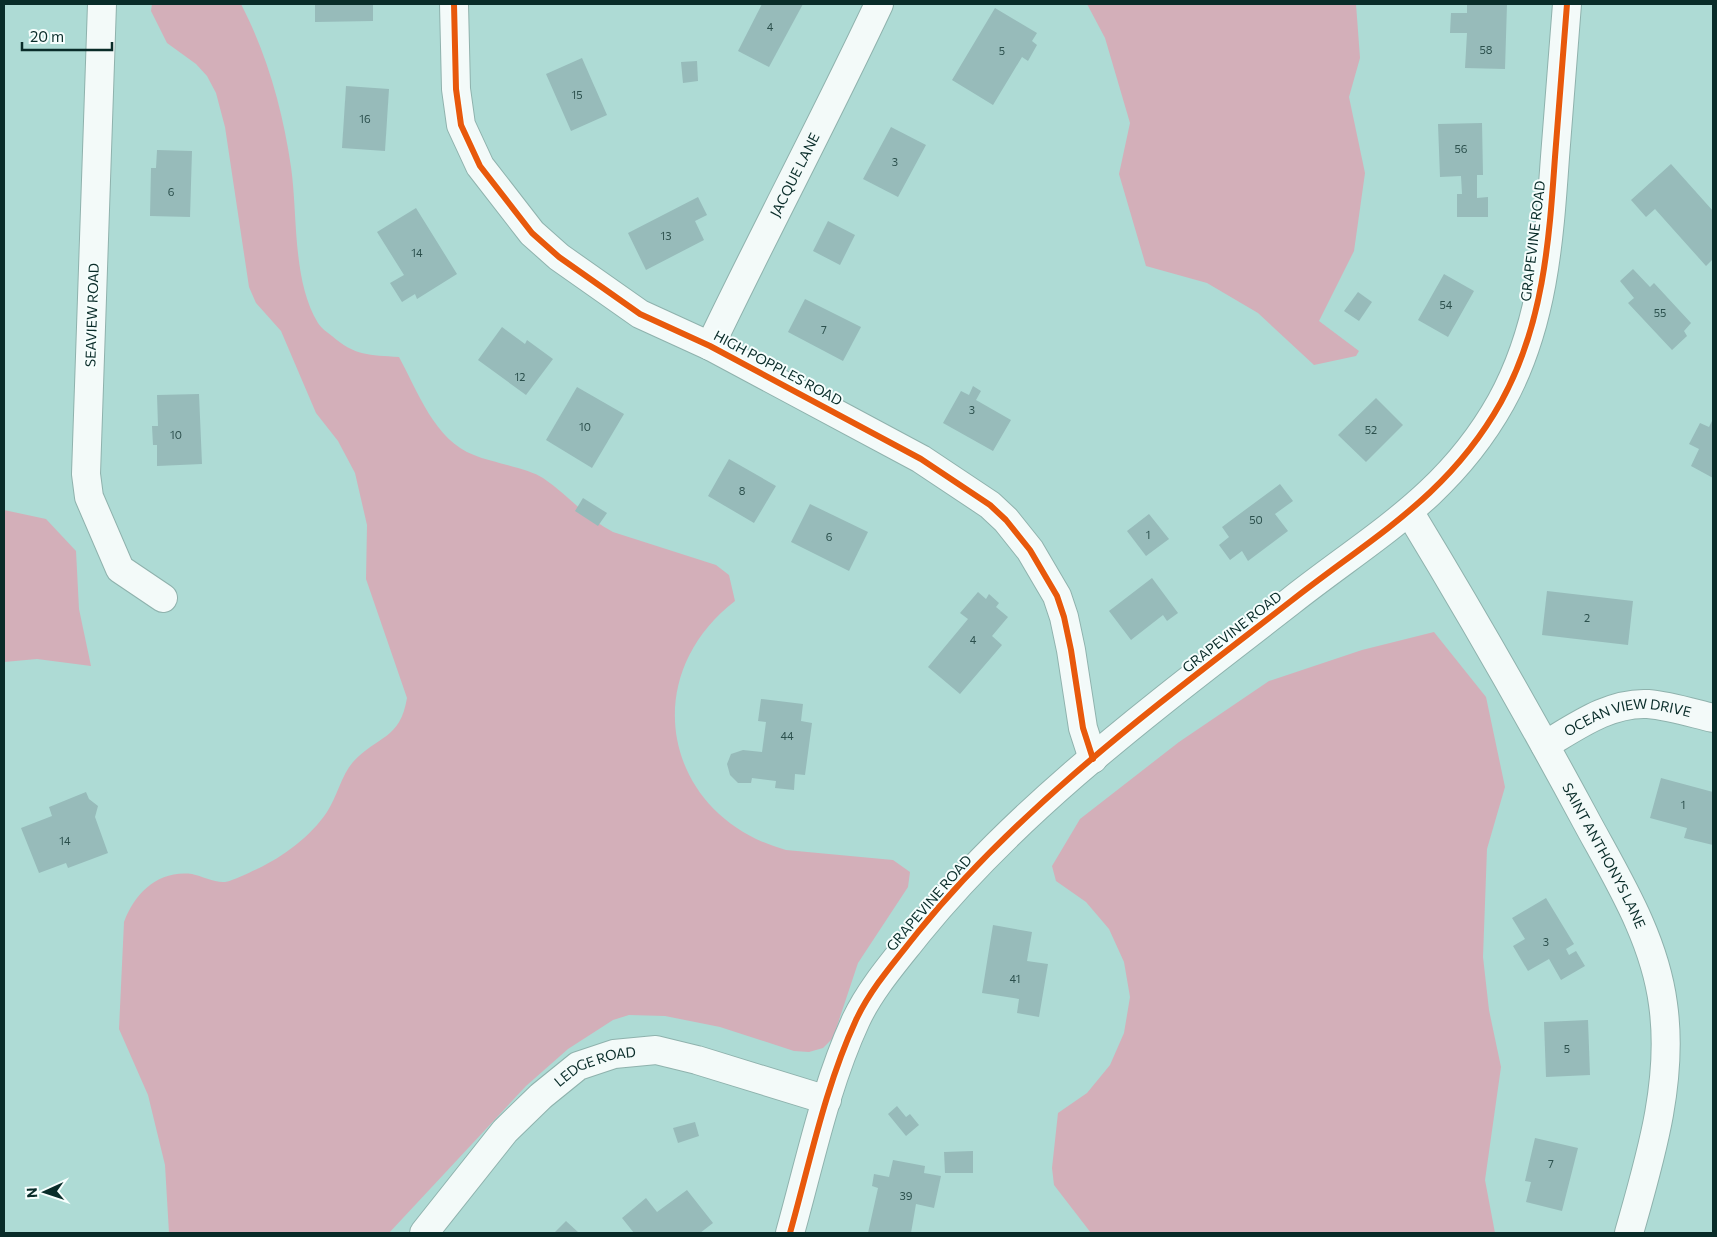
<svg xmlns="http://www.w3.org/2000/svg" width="1717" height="1237" font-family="Commissioner,sans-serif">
<rect width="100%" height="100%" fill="#aedbd5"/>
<g fill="#d3afb9">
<path d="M 152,4 L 241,4 C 267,54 283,111 291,167 C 298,216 292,280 318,323 C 321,328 327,332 332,336 C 355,356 369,355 399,357 C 417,390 435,441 474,455 C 493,463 528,468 543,478 C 568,495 586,518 613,532 L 716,565 L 729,575 L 735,601 C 635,678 665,817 786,850 L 893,860 L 910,872 L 908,887 L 858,963 L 833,1038 L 823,1048 L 809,1052 L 794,1051 L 720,1027 L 665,1016 L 629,1015 L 613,1020 L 568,1049 L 526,1086 L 389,1233 L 169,1233 L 165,1165 L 148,1095 L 119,1029 L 124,922 C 135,893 158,870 192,874 C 202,876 215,883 225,882 C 235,880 248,873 257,869 C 283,857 311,836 327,812 C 337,797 341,776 353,762 C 378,735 400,740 407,698 L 366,579 L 367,525 L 355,473 L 338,441 L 316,413 L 281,331 L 256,303 L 249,287 L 225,127 L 216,93 L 207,76 L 196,64 L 167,43 L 151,11 Z"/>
<polygon points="1087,4 1356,4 1360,58 1349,97 1365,173 1354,251 1319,321 1359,351 1356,356 1314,365 1258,313 1207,283 1146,266 1119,174 1130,123 1105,38"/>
<polygon points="4,510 46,519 76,551 79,609 91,666 37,659 4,662"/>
<polygon points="1434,632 1486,697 1505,787 1487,849 1483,957 1489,1010 1501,1067 1485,1180 1495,1233 1091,1233 1054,1185 1052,1168 1058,1113 1087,1093 1110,1065 1124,1033 1130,997 1124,962 1109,929 1086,902 1056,881 1052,866 1080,819 1179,742 1269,681 1362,650"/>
</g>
<g fill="#97bbba">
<polygon points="315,4 373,4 373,21 315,22"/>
<polygon points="762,4 803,4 769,67 738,51"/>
<polygon points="1467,4 1507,4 1505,69 1465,68 1467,33 1450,33 1451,13 1467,13"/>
<polygon points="995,8 1037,33 1032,41 1037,45 1028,61 1022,57 993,105 952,80"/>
<polygon points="582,58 607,115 571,131 546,74"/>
<polygon points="697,61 698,81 683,83 681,62"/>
<polygon points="346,86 389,89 385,151 342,148"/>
<polygon points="1482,123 1483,175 1477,175 1477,198 1488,197 1488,217 1457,217 1457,194 1462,194 1461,176 1440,177 1438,124"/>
<polygon points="891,127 926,145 898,197 863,179"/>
<polygon points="157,150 192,151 190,217 150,216 151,168 156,168"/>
<polygon points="1671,164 1713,211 1713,259 1706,266 1655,209 1646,217 1631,200"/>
<polygon points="698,197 707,215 695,221 704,240 646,270 628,233"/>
<polygon points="416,208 457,274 417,299 415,294 402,302 390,283 404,275 377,232"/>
<polygon points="828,221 855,235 840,265 813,251"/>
<polygon points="1633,269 1650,287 1654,283 1691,323 1684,331 1687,336 1672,350 1628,303 1634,298 1620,281"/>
<polygon points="1444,274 1474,291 1448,337 1418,320"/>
<polygon points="1358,292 1372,302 1359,321 1344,311"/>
<polygon points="805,299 861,327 843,361 788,332"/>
<polygon points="502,327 525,344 527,340 553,359 526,395 478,360"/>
<polygon points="973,386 981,391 976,400 1011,420 993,451 943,423 961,391 969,395"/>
<polygon points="577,387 624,414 592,468 546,440"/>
<polygon points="199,394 202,464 157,466 157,445 153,445 152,426 158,426 157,395"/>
<polygon points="1376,398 1403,425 1366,462 1338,435"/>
<polygon points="1713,419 1713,478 1691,466 1699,449 1689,444 1700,423 1709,427"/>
<polygon points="729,459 776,486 754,523 708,496"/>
<polygon points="1280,484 1293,501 1275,514 1288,531 1248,561 1242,551 1230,560 1219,545 1229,537 1222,527"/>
<polygon points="583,498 607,513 598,526 575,511"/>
<polygon points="810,504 868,532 849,571 791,542"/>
<polygon points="1149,514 1169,539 1146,556 1127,531"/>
<polygon points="1152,578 1178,613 1167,621 1163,615 1131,640 1109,611"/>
<polygon points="1547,591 1633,601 1628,645 1542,635"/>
<polygon points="978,592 986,599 989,594 999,603 996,607 1008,617 992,636 1002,645 960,694 928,667 968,619 960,613"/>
<polygon points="761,699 803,704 801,721 812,723 805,775 795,774 794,790 775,788 776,781 752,778 751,783 738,783 730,775 727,764 731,754 743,750 762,752 766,722 758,721"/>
<polygon points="1661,778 1713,792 1713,845 1684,838 1687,828 1650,818"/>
<polygon points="86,792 89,799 98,806 95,817 108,853 68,868 66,863 39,873 21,828 52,816 49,807"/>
<polygon points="1546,898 1574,944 1566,949 1569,955 1576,951 1585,966 1561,980 1549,959 1528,971 1513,946 1525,939 1512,918"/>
<polygon points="993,925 1032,932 1027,961 1048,964 1039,1017 1017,1013 1019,999 982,993"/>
<polygon points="1588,1020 1590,1075 1546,1077 1544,1022"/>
<polygon points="897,1106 906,1117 910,1114 919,1125 906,1136 888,1114"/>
<polygon points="695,1122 699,1136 678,1143 673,1128"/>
<polygon points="1535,1138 1578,1148 1562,1211 1526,1202 1531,1182 1525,1181"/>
<polygon points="973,1151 973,1173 945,1173 944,1152"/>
<polygon points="893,1160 925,1166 924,1173 941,1176 934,1208 916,1204 911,1233 868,1233 878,1188 872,1186 874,1174 889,1177"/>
<polygon points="687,1190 713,1223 700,1233 634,1233 622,1218 646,1198 657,1212"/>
<polygon points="566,1221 579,1233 554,1233"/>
</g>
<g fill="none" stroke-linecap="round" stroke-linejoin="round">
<defs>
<g id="minor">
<polyline points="102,4 86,474 89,497 120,569 163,598"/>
<polyline points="454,4 456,89 461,125 480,166 532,233 559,257 640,314 710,346 921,459 990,505 1006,520 1030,550 1057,596 1064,617 1071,650 1083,728 1093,759"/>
<path id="s1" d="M 710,346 C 765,231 825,119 879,4"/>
<path id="s2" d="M 1410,513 C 1470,612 1528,713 1583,815 C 1615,875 1654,935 1663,1004 C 1674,1081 1650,1159 1629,1233"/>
<path id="s3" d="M 1545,745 C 1577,726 1610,702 1648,704 C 1670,706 1692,713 1713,718"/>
<path id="s4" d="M 424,1233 L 505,1131 L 541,1096 L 578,1066 L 614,1054 L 656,1050 L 697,1060 L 827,1100"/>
<path d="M 790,1233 C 810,1162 825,1087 856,1020 C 871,988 896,960 918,932 C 1023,803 1160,703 1291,601 C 1372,537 1448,497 1501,402 C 1543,326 1549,243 1555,157 C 1559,106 1563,55 1567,4"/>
</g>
</defs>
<use href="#minor" stroke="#8fb2ad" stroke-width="30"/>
<use href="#minor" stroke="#f3faf9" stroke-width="28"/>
<defs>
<g id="cycleway">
<polyline points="454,4 456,89 461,125 480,166 532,233 559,257 640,314 710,346 921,459 990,505 1006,520 1030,550 1057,596 1064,617 1071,650 1083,728 1093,759"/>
<path d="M 790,1233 C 810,1162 825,1087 856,1020 C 871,988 896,960 918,932 C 1023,803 1160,703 1291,601 C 1372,537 1448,497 1501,402 C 1543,326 1549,243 1555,157 C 1559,106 1563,55 1567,4"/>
</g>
</defs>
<use href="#cycleway" stroke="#f6fefd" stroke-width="9"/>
<use href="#cycleway" stroke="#e8590c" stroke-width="6"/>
</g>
<g text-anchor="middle" stroke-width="4" stroke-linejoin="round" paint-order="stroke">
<g font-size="11" fill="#2c504d">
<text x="770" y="31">4</text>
<text x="1486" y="54">58</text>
<text x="1002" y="55">5</text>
<text x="577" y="99">15</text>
<text x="365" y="123">16</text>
<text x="1461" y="153">56</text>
<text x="895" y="166">3</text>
<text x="171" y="196">6</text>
<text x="666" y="240">13</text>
<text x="417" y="257">14</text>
<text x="1446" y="309">54</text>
<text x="1660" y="317">55</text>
<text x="824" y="334">7</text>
<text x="520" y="381">12</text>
<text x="972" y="414">3</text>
<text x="585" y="431">10</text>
<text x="1371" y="434">52</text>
<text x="176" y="439">10</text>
<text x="742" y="495">8</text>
<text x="1256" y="524">50</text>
<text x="1148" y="539">1</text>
<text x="829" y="541">6</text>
<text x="1587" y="622">2</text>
<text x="973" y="644">4</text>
<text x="787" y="740">44</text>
<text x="1683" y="809">1</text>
<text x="65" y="845">14</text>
<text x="1546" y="946">3</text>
<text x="1015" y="983">41</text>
<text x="1567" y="1053">5</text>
<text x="1551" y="1168">7</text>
<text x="906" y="1200">39</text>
</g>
<g font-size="14" fill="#092c29" stroke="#f6fefd">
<text dy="5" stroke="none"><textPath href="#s1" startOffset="191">JACQUE LANE</textPath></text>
<text transform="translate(1533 241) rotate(-83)" y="5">GRAPEVINE ROAD</text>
<text transform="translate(92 315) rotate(-88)" y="5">SEAVIEW ROAD</text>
<text transform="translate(778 368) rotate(28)" y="5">HIGH POPPLES ROAD</text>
<text transform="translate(1232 632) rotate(-38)" y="5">GRAPEVINE ROAD</text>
<text dy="5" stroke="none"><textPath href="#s3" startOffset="90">OCEAN VIEW DRIVE</textPath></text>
<text dy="5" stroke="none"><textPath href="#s2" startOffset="394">SAINT ANTHONYS LANE</textPath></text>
<text transform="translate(929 903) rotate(-49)" y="5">GRAPEVINE ROAD</text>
<text dy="5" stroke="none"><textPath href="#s4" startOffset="244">LEDGE ROAD</textPath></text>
</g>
</g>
<rect width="1717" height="1237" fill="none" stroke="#092c29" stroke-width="10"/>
<g transform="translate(45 1192) rotate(267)" stroke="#f6fefd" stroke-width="4" paint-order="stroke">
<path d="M0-4L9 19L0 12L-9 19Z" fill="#092c29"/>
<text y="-8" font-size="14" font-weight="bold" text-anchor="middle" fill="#092c29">N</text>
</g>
<path d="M22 42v8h90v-8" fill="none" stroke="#092c29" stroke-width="2.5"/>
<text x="30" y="42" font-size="15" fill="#092c29" stroke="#f6fefd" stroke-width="4" paint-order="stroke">20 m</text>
</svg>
